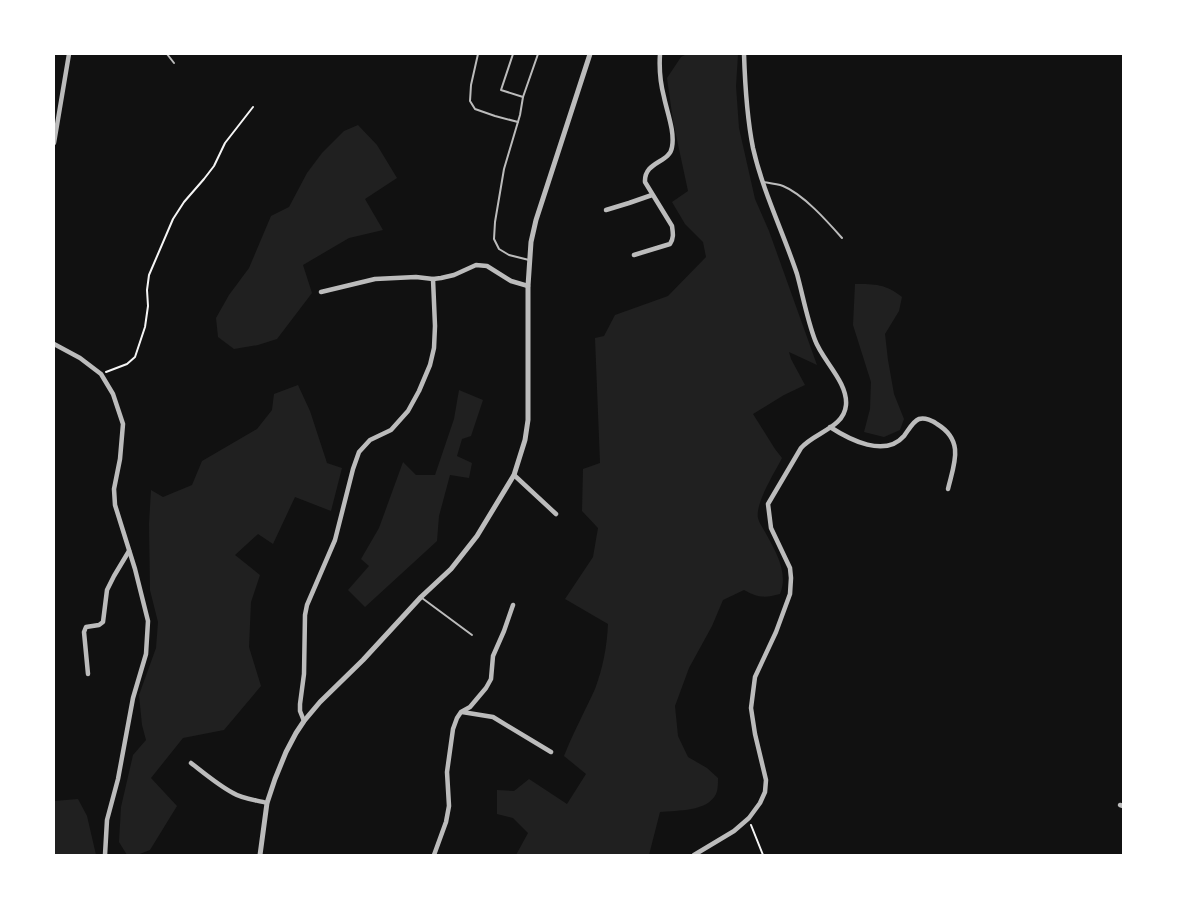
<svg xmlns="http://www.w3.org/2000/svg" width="1177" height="909" font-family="'Source Serif 4',serif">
<rect width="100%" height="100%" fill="#111"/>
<g fill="#202020">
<path d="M 687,54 L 738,54 L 736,86 L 739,128 L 755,199 L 769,231 L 817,365 L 789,352 L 791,359 L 805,385 L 784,395 L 753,414 L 775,449 L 782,458 C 775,472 755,503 758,518 C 759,523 763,528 765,532 C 775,550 789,573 780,594 C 765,598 758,598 744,590 L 723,600 L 712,626 L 689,668 L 675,706 L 678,736 L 688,757 L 707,768 L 718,778 C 718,783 718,790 716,794 C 707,812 678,810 660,812 L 649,855 L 516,855 L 528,833 L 513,818 L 497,814 L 497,790 L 514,791 L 529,779 L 567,804 L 586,774 L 564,756 C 573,733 585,711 595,689 C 603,668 607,646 608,624 L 565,599 L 593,557 L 598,528 L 582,511 L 583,469 L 600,463 L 595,338 L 604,336 L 615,315 L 668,296 L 706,257 L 703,242 L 685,224 L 672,202 L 688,191 L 673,121 L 667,78 L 681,57 Z"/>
<polygon points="358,125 377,145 397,178 365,199 383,230 349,238 303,265 312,293 277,339 258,345 234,349 218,337 216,318 229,295 249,268 271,216 289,207 307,173 322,153 344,131"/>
<path d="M 855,284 C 875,284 886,284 902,297 L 899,311 L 885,334 L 888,360 L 894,394 L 904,419 L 900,430 L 884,437 L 864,432 L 870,409 L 871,382 L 853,325 Z"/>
<polygon points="298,385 310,411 327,463 342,468 331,511 295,497 273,544 258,534 235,555 260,575 251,602 249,647 261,686 224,730 183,738 151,778 177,806 150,850 137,855 127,855 119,842 121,807 133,755 146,740 142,725 139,695 156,648 158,622 150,590 149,524 151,490 163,497 192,485 202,461 257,429 272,410 274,394"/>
<polygon points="459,390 483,400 471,436 462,439 457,456 472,463 469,478 450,475 439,516 437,541 365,607 348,590 369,566 361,559 379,528 403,462 416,475 435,475 454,419"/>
<polygon points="78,799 87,816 96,855 54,855 54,801"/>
</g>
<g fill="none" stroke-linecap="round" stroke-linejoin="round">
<g stroke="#f5f5f5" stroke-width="2">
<polyline points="106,372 127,364 135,357 145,327 148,306 147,290 149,275 173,219 184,202 204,179 214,166 225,143 253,107"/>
<polyline points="751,825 763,855"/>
</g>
<g stroke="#bcbcbc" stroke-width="2">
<polyline points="167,54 174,63"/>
<polyline points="478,54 471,85 470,101 475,109 495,116 518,122"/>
<polyline points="513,54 501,90 523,97"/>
<path d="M 763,182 C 769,183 777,184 783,186 C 803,194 827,221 842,238"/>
<polyline points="529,260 509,255 499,249 494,239 495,222 504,169 520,115 523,97 538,54"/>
<polyline points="422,598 472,635"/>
</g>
<g stroke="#bcbcbc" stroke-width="4.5">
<polyline points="54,143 69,54"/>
<polyline points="606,210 629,203 652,195"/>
<path d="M 634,255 L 670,244 C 674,238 673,233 672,226 L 645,182 C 644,161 670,163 672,147 C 675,132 667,112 664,97 C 660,82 659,69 660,54"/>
<polyline points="321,292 375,279 416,277 433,279 441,278 454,275 476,265 487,266 511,281 528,286"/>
<polyline points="54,344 80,358 101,374 113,394 123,424 120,459 114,489 115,505 135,569 148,621 146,654 133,698 118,779 107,820 105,855"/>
<path d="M 830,427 C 850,440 885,458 904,436 C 908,431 913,421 919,419 C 925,417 933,421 937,424 C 965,441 954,464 948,489"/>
<polyline points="514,475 556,514"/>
<polyline points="88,674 84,632 86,627 99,625 103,622 107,590 114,576 129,551"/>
<polyline points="462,712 493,717 551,752"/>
<polyline points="304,721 300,711 300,704 304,674 305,615 307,605 335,540 353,469 359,452 370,440 391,430 408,411 419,391 430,365 434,348 435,326 433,279"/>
<path d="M 191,763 C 204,773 218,785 233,793 C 243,799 256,800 267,803"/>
<polyline points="1120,805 1123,806"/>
<polyline points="434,855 446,822 449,806 447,772 453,729 457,718 461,712 470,707 486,688 491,679 493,656 504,631 513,605"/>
<path d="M 694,855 L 734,831 L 749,818 L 760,803 L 765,792 L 766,780 L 755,734 L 751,708 L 755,677 L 776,632 L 790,594 L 791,578 L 790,568 L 771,528 L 768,504 L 801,448 C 815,432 844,428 846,405 C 848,382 822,360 815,340 C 807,319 803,296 797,274 C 783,232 763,192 753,148 C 747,118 745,85 744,54"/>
</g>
<polyline stroke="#bcbcbc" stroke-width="5" points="260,855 267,803 275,779 286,752 296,733 304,721 320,702 363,660 421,597 451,569 477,536 514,475 525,440 528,420 528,286 531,242 536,220 590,54"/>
</g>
<rect width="1177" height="909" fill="none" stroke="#ffffff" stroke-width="110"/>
</svg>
